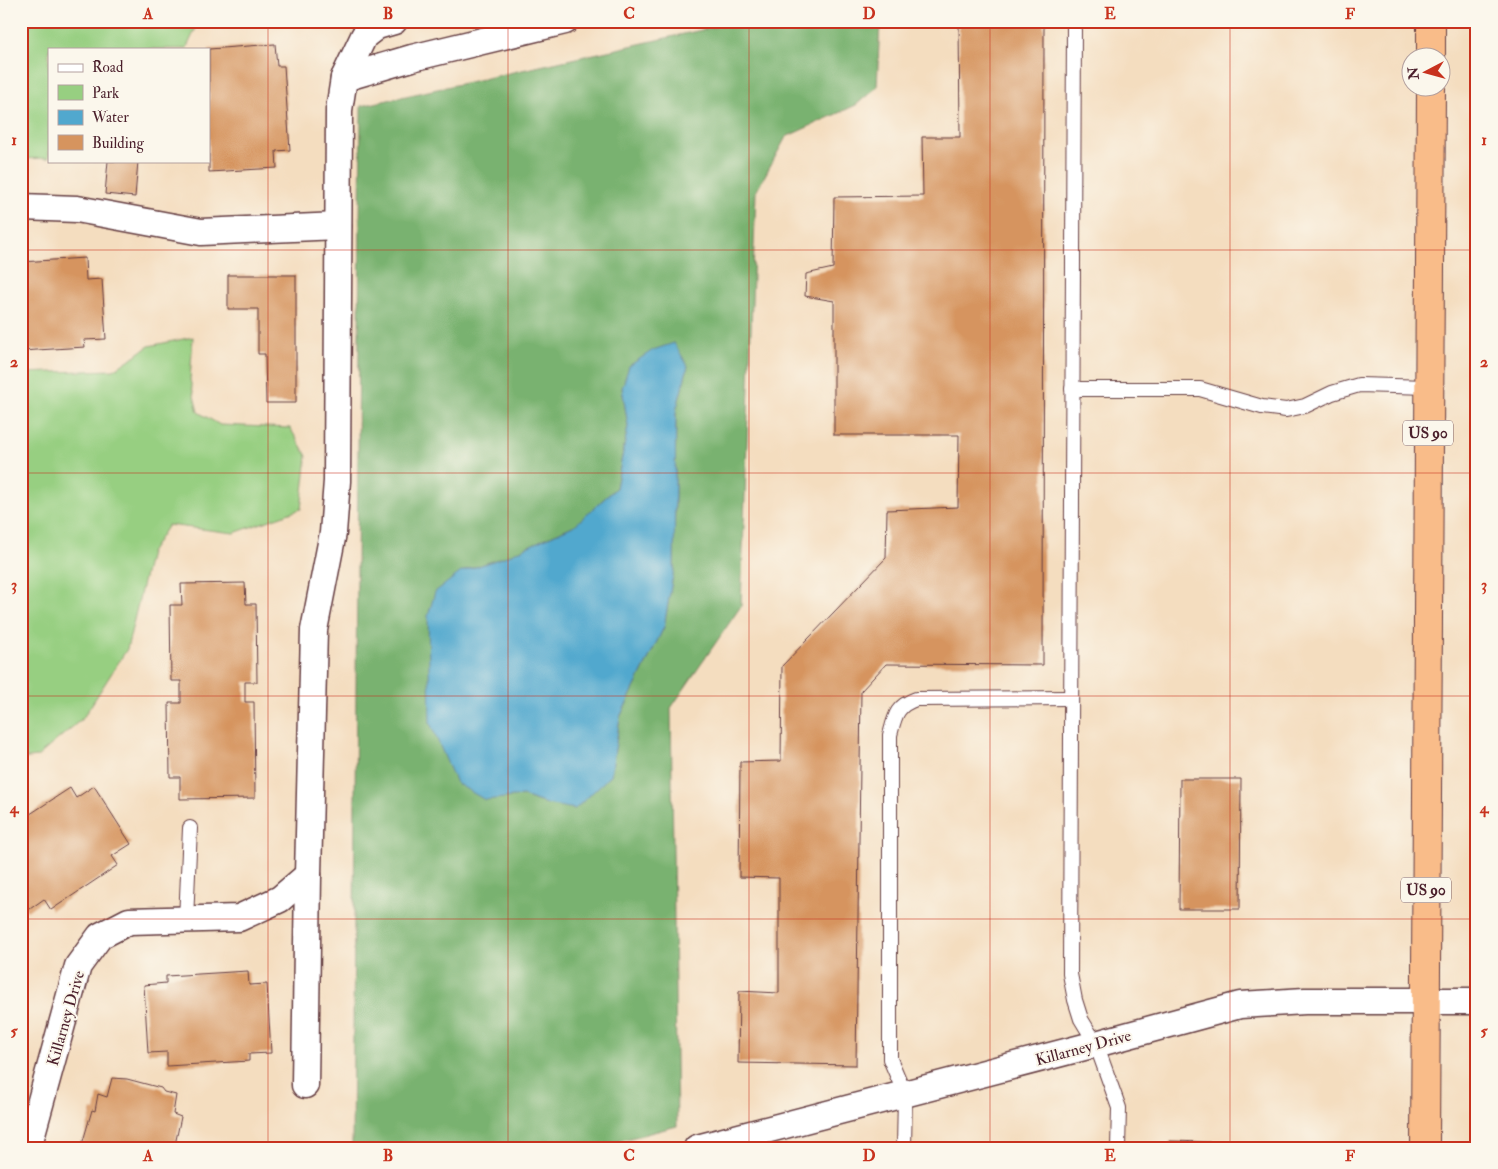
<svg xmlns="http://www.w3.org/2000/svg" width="1498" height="1169" font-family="'IM FELL Double Pica',serif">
<rect width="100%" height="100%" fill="#fbf7ec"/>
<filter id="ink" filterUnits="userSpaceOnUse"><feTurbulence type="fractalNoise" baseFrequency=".02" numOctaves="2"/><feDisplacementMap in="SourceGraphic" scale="10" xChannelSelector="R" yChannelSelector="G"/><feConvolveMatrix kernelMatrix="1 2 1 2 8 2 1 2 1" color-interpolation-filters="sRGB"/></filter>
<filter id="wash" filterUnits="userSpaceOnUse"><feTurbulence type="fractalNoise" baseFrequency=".0096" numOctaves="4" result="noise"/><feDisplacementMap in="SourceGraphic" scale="20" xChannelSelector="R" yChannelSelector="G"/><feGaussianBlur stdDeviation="1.12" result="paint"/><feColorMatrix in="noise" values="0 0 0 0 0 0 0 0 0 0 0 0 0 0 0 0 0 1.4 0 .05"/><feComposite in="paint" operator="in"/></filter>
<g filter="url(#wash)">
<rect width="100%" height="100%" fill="#f4ddbf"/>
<g fill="#97cf81" stroke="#707756">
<polygon points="21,21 226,21 197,26 186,49 49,49 49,158 21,159"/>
<polygon points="193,337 190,380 198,412 220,425 290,428 307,456 301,509 234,533 168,525 150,553 127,649 83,718 37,757 21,759 21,373 114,370 149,346"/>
</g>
<path fill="#79b26f" stroke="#62684d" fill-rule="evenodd" d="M 742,21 L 880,21 L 877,87 L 856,105 L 786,137 L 756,192 L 741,606 L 671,708 L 677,1126 L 592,1148 L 352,1148 L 361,106 ZM 688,366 L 676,411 L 674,569 L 664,627 L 620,717 L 611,775 L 546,804 L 523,796 L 485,799 L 461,572 L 507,556 L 575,525 L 616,488 L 628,426 L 622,388 Z"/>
<polygon fill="#51a8ce" stroke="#4e647c" points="674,343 688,366 676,411 674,569 664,627 620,717 611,775 575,809 546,804 523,796 485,800 456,783 430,723 428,616 435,592 461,572 507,556 575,525 616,488 628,426 622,388 629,366 653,350"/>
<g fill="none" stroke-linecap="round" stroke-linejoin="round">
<polyline stroke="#51a8ce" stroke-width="8" points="21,27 30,21"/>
</g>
<g id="blocks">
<g fill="#d6945e">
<polygon points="959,21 1044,21 1043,665 886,664 861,691 856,1065 738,1063 739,991 779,993 779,878 739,877 740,762 781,761 782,666 886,558 887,510 958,507 959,435 834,435 834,301 805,296 806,274 833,268 834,197 923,196 922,137 960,137"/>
<polygon points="275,44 277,66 284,66 290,150 276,151 277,168 209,172 209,49"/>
<polygon points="108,161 138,161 135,197 105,194"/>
<polygon points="85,258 86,280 102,279 106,339 84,340 85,347 21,351 21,262"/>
<polygon points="228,275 296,275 296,403 266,403 265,354 258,354 258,309 228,309"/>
<polygon points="245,583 246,604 256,604 257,682 245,682 245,702 254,702 255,798 180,799 180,777 170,777 169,703 181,703 181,681 171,681 170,605 182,605 181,584"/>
<polygon points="1180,779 1241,779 1240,909 1179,909"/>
<polygon points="94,786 131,844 112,856 118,865 51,910 44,899 27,911 21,902 21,820 70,788 76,798"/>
<polygon points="248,971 249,985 267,984 271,1053 249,1054 249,1061 167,1066 167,1052 148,1053 144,985 166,983 166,976"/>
<polygon points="112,1078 127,1079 161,1088 164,1092 176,1095 173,1114 181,1117 176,1140 177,1148 81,1148 92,1110 95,1111 98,1094 107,1097"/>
<polygon points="1169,1141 1240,1143 1240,1148 1169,1148"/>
</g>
</g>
</g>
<g filter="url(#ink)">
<use href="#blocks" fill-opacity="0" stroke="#643c41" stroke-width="1"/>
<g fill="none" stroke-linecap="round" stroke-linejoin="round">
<defs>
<g id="service">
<polyline points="1074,21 1070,974 1075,1000 1081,1019 1096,1044 1119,1108 1118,1148"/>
<polyline points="1072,389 1200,389 1262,407 1286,410 1305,406 1332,393 1359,385 1428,387"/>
<polyline points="186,920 190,828"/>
<path d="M 904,1148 L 905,1094 L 890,1059 L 890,735 C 895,716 896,706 916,699 L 1071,698"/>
</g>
<g id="minor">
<polyline points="344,78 412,58 565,21"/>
<polyline points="21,207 77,209 201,232 338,226"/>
<polyline points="305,1085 308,875 314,630 333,533 337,481 339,110 344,78 364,36 377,26 394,21"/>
<polyline points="28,1148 78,966 100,936 129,921 239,918 280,899 308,875"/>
<polyline points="697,1148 1096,1044 1240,1005 1305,1001 1477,1001"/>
</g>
<g id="trunk">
<polyline points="1431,58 1431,21"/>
<polyline points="1425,1148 1431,88"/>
</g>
</defs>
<use href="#service" stroke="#643c41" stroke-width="16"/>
<use href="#minor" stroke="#643c41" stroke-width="29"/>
<use href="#trunk" stroke="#643c41" stroke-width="30"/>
<use href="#service" stroke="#fff" stroke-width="14"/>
<use href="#minor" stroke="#fff" stroke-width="26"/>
<use href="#trunk" stroke="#f9bc89" stroke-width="28"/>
</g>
</g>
<path fill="none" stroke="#c8321e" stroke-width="1" stroke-opacity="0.55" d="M 268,21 L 268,1148M 508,21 L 508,1148M 749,21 L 749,1148M 990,21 L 990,1148M 1230,21 L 1230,1148M 21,250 L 1477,250M 21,473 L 1477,473M 21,696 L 1477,696M 21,919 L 1477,919"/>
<g text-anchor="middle" stroke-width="4" stroke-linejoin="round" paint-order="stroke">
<g fill="#fbf7ec" stroke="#7f6065" stroke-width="1">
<rect x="1403" y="420.5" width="50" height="25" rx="4"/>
<rect x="1401" y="877.5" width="50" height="25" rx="4"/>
</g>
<g font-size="15" font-weight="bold" fill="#4a1f2b">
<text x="1428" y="438">US 90</text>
<text x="1426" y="895">US 90</text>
</g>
<g font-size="16" fill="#4a1f2b" stroke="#fbf7ec">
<text transform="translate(65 1018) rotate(-74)" y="6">Killarney Drive</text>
<text transform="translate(1083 1047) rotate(-15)" y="6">Killarney Drive</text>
</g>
</g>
<rect width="1498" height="1169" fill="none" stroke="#fbf7ec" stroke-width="55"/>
<rect x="48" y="48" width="162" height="115" fill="#fbf7ec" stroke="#b4a19f"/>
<rect x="58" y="64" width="25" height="8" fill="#ffffff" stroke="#b4a19f"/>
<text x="92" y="72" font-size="15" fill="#4a1f2b">Road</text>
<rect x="58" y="85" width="25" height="15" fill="#97cf81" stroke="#b4a19f"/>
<text x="92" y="98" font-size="15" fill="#4a1f2b">Park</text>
<rect x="58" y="110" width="25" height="15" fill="#51a8ce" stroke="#b4a19f"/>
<text x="92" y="122" font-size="15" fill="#4a1f2b">Water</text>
<rect x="58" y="135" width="25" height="15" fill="#d6945e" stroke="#b4a19f"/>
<text x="92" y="148" font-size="15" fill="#4a1f2b">Building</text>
<g transform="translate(1426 72) rotate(264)"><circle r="24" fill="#fbf7ec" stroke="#b4a19f"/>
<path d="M0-4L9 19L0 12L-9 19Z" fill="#c8321e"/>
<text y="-8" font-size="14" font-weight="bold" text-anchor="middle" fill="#4a1f2b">N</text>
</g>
<rect x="28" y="28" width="1442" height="1114" fill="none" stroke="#c8321e" stroke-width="2"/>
<g font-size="16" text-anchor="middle" font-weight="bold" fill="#c8321e">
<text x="148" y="19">A</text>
<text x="388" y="19">B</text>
<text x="629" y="19">C</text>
<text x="869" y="19">D</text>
<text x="1110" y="19">E</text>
<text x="1350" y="19">F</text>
<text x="14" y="145">1</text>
<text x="1484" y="145">1</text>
<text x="14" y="367">2</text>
<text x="1484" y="367">2</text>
<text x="14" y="590">3</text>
<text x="1484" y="590">3</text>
<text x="14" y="813">4</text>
<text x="1484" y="813">4</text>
<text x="14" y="1036">5</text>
<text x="1484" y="1036">5</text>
<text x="148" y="1161">A</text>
<text x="388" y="1161">B</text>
<text x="629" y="1161">C</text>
<text x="869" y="1161">D</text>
<text x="1110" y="1161">E</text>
<text x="1350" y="1161">F</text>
</g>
</svg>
